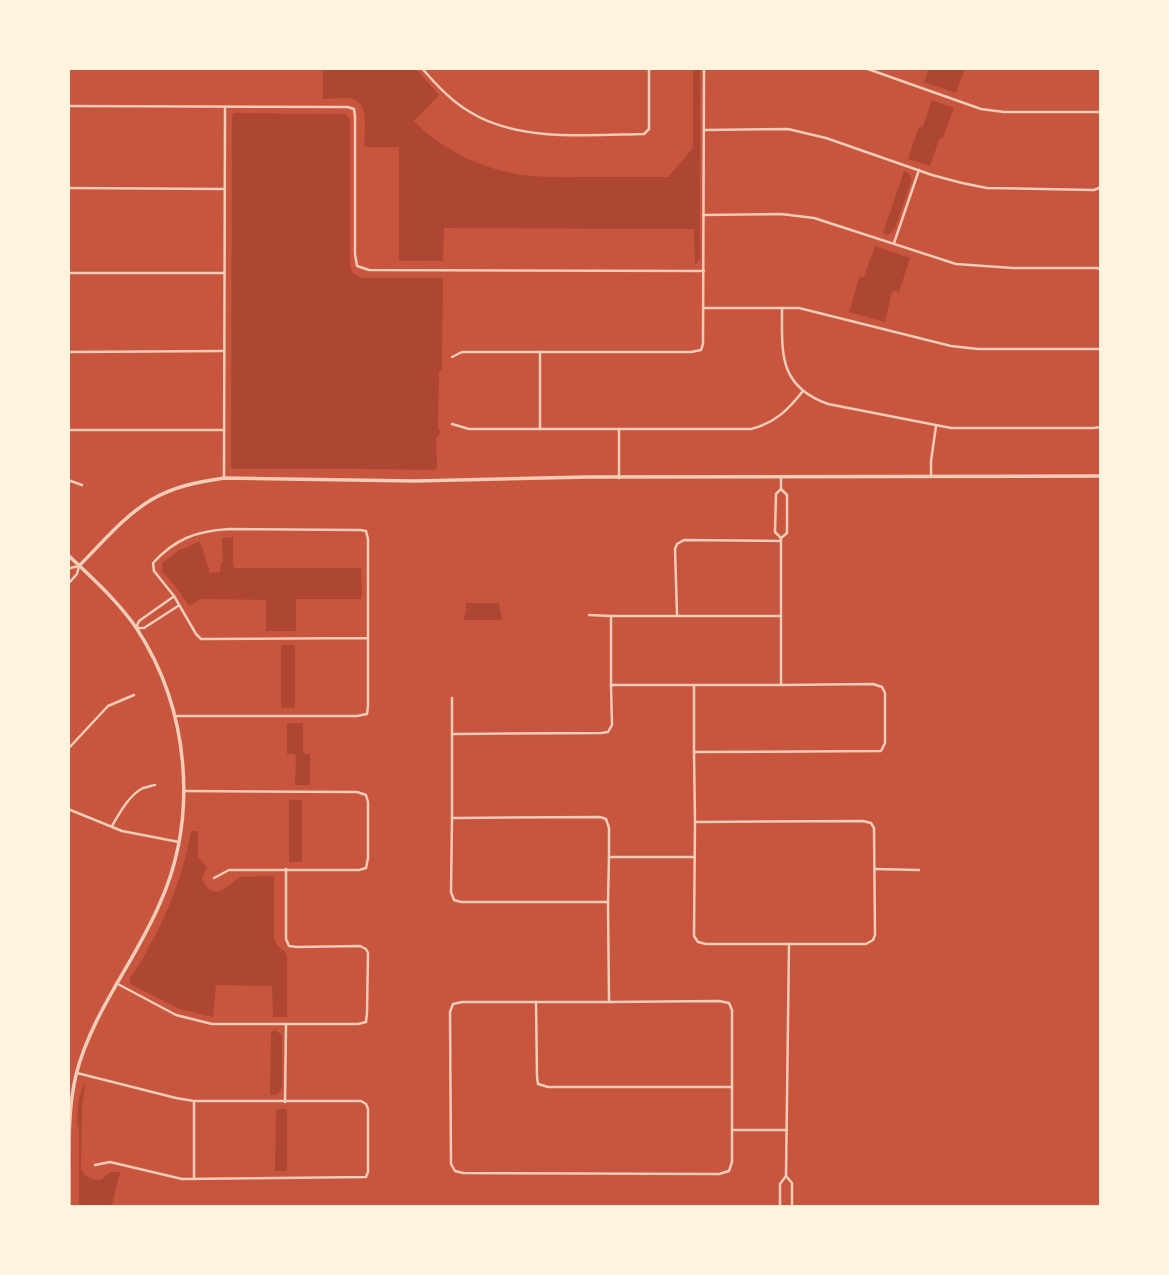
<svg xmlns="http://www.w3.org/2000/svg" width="1169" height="1275" font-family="Cabin,sans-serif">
<rect width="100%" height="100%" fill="#c8553d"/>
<g fill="#ae4732">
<path d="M 323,68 L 415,68 L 439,95 L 414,121 C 440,149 484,170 523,175 C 546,178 569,177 593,177 C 618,177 643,177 668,177 L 693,148 L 693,68 L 700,68 L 700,259 L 695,265 L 694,229 L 444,228 L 443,261 L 399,261 L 399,147 L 364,147 C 364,133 370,104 353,99 C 344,97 332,99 323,99 Z"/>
<polygon points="929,68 965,68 956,93 924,82"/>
<polygon points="932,100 954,108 943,137 939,140 930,166 908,159 918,129 923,126"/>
<polygon points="234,113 346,114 350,120 350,265 352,272 361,278 443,278 442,369 439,373 438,428 441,432 436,438 437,468 435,470 364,469 234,469 231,467 232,116"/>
<polygon points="904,171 909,173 912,179 895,228 891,233 887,235 883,233"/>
<polygon points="875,246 910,258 899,292 895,291 892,292 885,322 849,312 859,278 864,277"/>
<polygon points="233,537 233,566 235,568 361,568 362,590 361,599 296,599 296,631 266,631 266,600 200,599 189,606 172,582 162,571 162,563 178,551 200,541 210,573 220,572 221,562 223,562 222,538"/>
<polygon points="466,603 499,603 502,620 463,620 466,611"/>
<rect x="281" y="645" width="14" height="63"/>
<polygon points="287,723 303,723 303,751 305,754 310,754 310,785 295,785 296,756 294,754 287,754"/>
<rect x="289" y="800" width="13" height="62"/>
<path d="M 191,831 L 198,831 L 198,857 L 207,867 L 202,878 C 205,889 215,896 226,888 C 232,884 234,880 241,877 L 273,876 L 274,878 L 274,939 L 277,945 L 287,954 L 287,1017 L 273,1017 L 272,986 L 216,985 L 213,1017 L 179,1009 L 130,984 L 130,978 C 138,968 144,956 150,945 C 171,906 183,874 191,831 Z"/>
<polygon points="276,1030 282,1036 282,1086 280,1092 276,1095 270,1095 271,1032"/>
<path d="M 86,1082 L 82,1103 L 81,1169 C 86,1177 91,1180 101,1180 L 110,1172 L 120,1172 L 112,1205 L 119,1207 L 79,1207 L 79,1128 L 77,1125 C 78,1111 77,1094 86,1082 Z"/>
<polygon points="276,1109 287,1109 287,1171 275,1171"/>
</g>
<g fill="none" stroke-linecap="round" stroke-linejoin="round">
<g stroke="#f1ccb7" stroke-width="2.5">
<path d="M 422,68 C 436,85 451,101 470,112 C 518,142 589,135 644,134 L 649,129 L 649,68"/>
<polyline points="865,68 981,109 1004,112 1101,112"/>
<polyline points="68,106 348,107 354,109 355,117 355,254 357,266 369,270 704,271"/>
<polyline points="704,130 788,129 826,138 932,175 962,183 987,188 1094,190 1101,187"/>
<polyline points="68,188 225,189"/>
<polyline points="703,215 781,214 814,218 956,264 1013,268 1096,268 1101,269"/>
<polyline points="894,243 919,170"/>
<polyline points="68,273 224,273"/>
<polyline points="703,308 799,308 951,346 978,349 1101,349"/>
<path d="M 782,308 C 782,353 778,386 828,404 L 951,428 L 1094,428 L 1100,427 L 1101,422"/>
<polyline points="68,352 224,351"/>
<polyline points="452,357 462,352 691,352 701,350 703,344 704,68"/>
<path d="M 452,424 L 469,429 L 751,429 C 775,423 788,410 803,391"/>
<polyline points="540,429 540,352"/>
<polyline points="619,429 619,478"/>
<polyline points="68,430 224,430"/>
<polyline points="781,477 781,489 776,494 775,532 781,538 781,685 873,684 882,687 885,693 885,743 881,751 694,752 694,685 781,685"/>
<polyline points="931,477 931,461 936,426"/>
<polyline points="224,478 225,107"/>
<polyline points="68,480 82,485"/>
<polyline points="781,489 787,495 787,533 781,538"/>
<polyline points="68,570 70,568 79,566"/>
<polyline points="68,584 77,574 79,566"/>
<polyline points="589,615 611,616"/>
<polyline points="677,615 675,549 677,544 684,540 781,541"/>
<polyline points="136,628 144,628 178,606"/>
<polyline points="136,628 139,621 173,597"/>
<polyline points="611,685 611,616 780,616"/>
<polyline points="452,698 452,734 601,733 608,732 612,725 611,685 694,685"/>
<path d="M 175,716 L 357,716 L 367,714 L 368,706 L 368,539 L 366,531 L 360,530 L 229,529 C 196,531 175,539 153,563 L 154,571 L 174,596 L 196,634 L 201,639 L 368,638"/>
<polyline points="452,734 452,818 600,817 606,819 609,828 609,857 695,857"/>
<polyline points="68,749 108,706 134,695"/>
<polyline points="694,752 695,822 863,821 871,823 874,828 875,935 873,940 866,944 706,944 698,942 694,936 695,822"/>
<polyline points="184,791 357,792 366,795 368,802 368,858 366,868 359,870 229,870 214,878"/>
<polyline points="68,809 122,831 179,842"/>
<polyline points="452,818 451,892 454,900 461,902 608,902 609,857"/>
<path d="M 112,826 C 119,814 129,795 143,788 C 144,788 154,785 155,785"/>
<polyline points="875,869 919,870"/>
<polyline points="608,902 609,1002 719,1001 729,1003 732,1010 732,1162 729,1171 719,1174 463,1173 455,1171 451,1164 450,1012 453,1004 462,1002 609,1002"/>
<polyline points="116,983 176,1015 212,1024 358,1024 366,1022 367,1013 368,953 366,949 360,946 297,947 289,946 286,939 286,869"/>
<polyline points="536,1002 537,1077 538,1084 548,1087 732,1087"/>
<polyline points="77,1073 176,1098 194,1101 361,1101 366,1104 368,1109 368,1172 366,1177 182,1179 110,1162 95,1165"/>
<polyline points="194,1102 194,1179"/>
<polyline points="285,1102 286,1024"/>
<polyline points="732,1130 787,1130"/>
<polyline points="786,1176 792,1183 792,1207"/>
<polyline points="780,1207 780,1184 786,1176 789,944"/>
</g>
<g stroke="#f1ccb7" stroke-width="3.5">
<path d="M 68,555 C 92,578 119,602 137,629 C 189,709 199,816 160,903 C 135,962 92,1012 76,1075 C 66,1117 70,1163 69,1207"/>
<path d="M 79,566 C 102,543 124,516 151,500 C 174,486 199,482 224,478 L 415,481 L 588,477 L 1101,476"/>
</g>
</g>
<rect width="1169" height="1275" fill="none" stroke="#fff3e0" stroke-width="140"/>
</svg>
